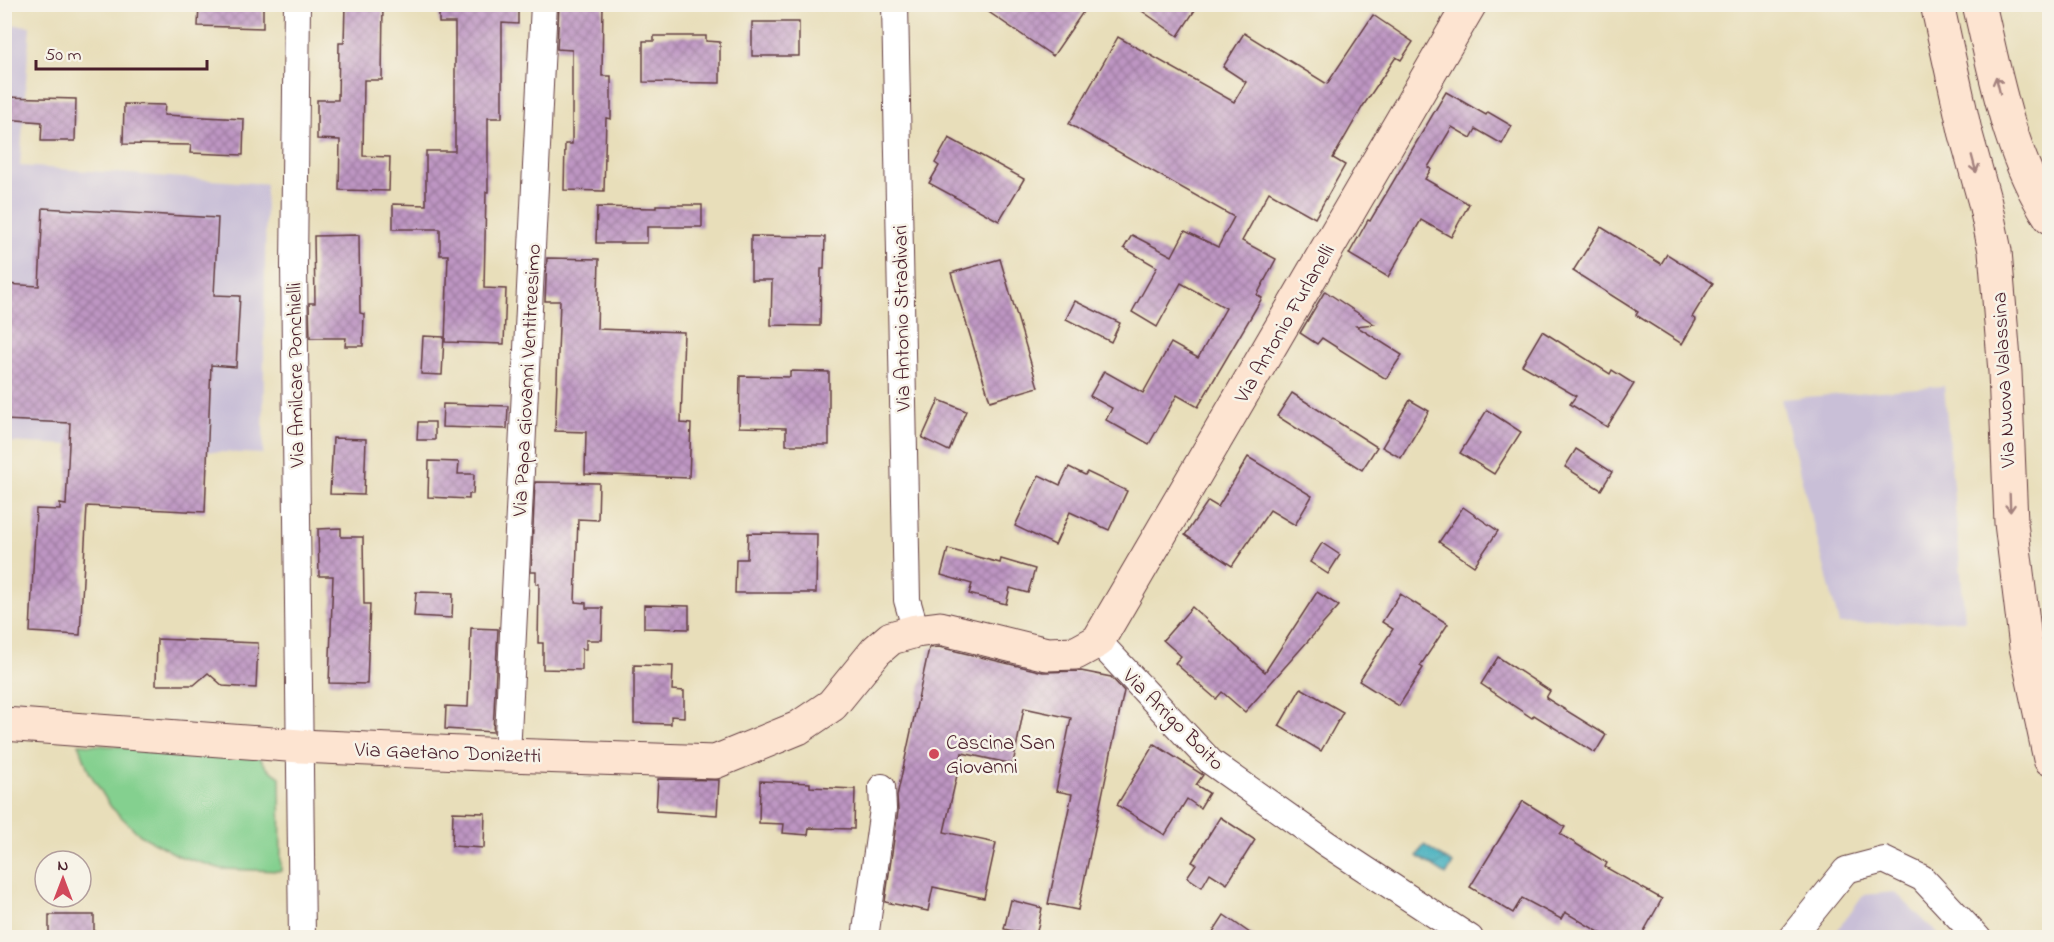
<svg xmlns="http://www.w3.org/2000/svg" width="2054" height="942" font-family="'Indie Flower',sans-serif">
<defs>
<pattern id="water-waves" width="16" height="10" patternUnits="userSpaceOnUse" patternTransform="scale(1.5)"><rect width="16" height="10" fill="#42afbe"/><path d="M0 5q4-4 8 0t8 0" fill="none" stroke="#398e9b"/></pattern>
<pattern id="building-cross-hatch" width="8" height="8" patternUnits="userSpaceOnUse" patternTransform="scale(1.5)"><rect width="8" height="8" fill="#be96c3"/><path d="M0 0l8 8M0 8l8-8" fill="none" stroke="#9c7a9f"/></pattern>
</defs>
<rect width="100%" height="100%" fill="#f7f3e8"/>
<filter id="ink" filterUnits="userSpaceOnUse"><feTurbulence type="fractalNoise" baseFrequency=".0167" numOctaves="2"/><feDisplacementMap in="SourceGraphic" scale="12" xChannelSelector="R" yChannelSelector="G"/><feConvolveMatrix kernelMatrix="1 2 1 2 8 2 1 2 1" color-interpolation-filters="sRGB"/></filter>
<filter id="wash" filterUnits="userSpaceOnUse"><feTurbulence type="fractalNoise" baseFrequency=".008" numOctaves="4" result="noise"/><feDisplacementMap in="SourceGraphic" scale="24" xChannelSelector="R" yChannelSelector="G"/><feGaussianBlur stdDeviation="1.35" result="paint"/><feColorMatrix in="noise" values="0 0 0 0 0 0 0 0 0 0 0 0 0 0 0 0 0 1.4 0 .05"/><feComposite in="paint" operator="in"/></filter>
<g filter="url(#wash)">
<rect width="100%" height="100%" fill="#e8deba"/>
<g fill="#c9bfd7">
<polygon points="5,24 30,26 20,166 266,184 263,454 5,442"/>
<polygon points="1944,386 1965,620 1839,624 1781,399"/>
<polygon points="1895,892 1941,937 1832,937 1863,895"/>
</g>
<polygon fill="#84d08f" stroke="#67785d" stroke-width="1.5" points="79,744 258,755 267,768 280,777 281,871 222,869 179,856 140,835 111,807 89,772"/>
<polygon fill="url(#water-waves)" stroke="#466774" stroke-width="1.5" points="1424,845 1453,864 1446,875 1417,856"/>
<g id="blocks">
<g fill="url(#building-cross-hatch)">
<polygon points="199,4 263,4 263,28 198,26"/>
<polygon points="345,4 383,4 382,80 364,80 363,156 390,157 389,191 339,190 340,140 317,139 317,100 338,100 339,43 344,43"/>
<polygon points="439,4 518,4 518,24 502,23 502,118 488,118 488,192 486,192 484,288 506,289 504,344 445,342 448,255 440,255 440,229 393,229 393,204 426,205 426,151 455,151 455,23 439,23"/>
<polygon points="559,4 603,4 602,76 611,76 611,119 606,118 604,191 564,190 565,144 572,144 572,50 557,49"/>
<polygon points="977,4 1071,4 1083,12 1053,56"/>
<polygon points="1132,4 1199,4 1178,36"/>
<polygon points="1373,15 1413,42 1401,60 1396,57 1363,106 1333,158 1345,165 1315,218 1269,192 1242,241 1276,259 1257,295 1262,298 1198,407 1177,395 1149,444 1106,420 1112,408 1090,396 1104,371 1143,393 1171,343 1198,358 1226,308 1181,283 1157,327 1132,312 1157,267 1124,248 1132,235 1172,256 1185,231 1218,247 1234,217 1069,124 1118,37 1234,102 1246,82 1223,67 1244,33 1327,84"/>
<rect x="752" y="22" width="47" height="34"/>
<polygon points="654,36 706,36 706,41 720,42 720,83 643,82 643,41 654,41"/>
<polygon points="1446,92 1486,115 1488,112 1512,126 1502,144 1476,129 1471,138 1452,127 1428,167 1431,169 1425,179 1469,204 1451,237 1421,220 1388,277 1349,254 1368,220 1370,221"/>
<polygon points="4,97 76,99 75,141 41,141 42,122 4,119"/>
<polygon points="124,104 165,105 164,115 244,119 243,155 190,153 191,145 123,144"/>
<polygon points="949,138 1024,179 999,221 929,183 939,166 935,163"/>
<polygon points="656,205 702,205 702,227 647,227 647,243 596,243 597,207 656,208"/>
<polygon points="43,208 218,218 214,295 240,296 236,367 211,365 205,512 87,506 80,635 30,632 36,509 60,510 60,504 66,505 70,423 4,420 4,284 39,286"/>
<polygon points="1601,227 1661,264 1667,254 1713,283 1692,317 1696,320 1682,344 1636,315 1638,312 1573,271"/>
<polygon points="359,235 360,313 364,314 363,346 345,346 346,338 310,338 309,303 315,303 314,236"/>
<polygon points="751,236 825,237 824,269 821,269 820,326 771,325 772,280 751,280"/>
<polygon points="547,258 599,259 597,329 684,332 681,423 691,424 689,478 585,474 586,432 555,431 560,301 545,301"/>
<polygon points="1000,259 1038,387 990,401 951,273"/>
<polygon points="1325,291 1374,324 1356,326 1402,355 1386,379 1322,338 1317,344 1300,333"/>
<polygon points="1075,301 1120,323 1111,342 1066,319"/>
<polygon points="1542,331 1610,374 1612,370 1634,384 1607,427 1570,404 1576,396 1522,365"/>
<polygon points="423,336 444,337 442,375 421,374"/>
<polygon points="790,371 829,372 829,445 786,445 786,428 739,427 740,376 790,377"/>
<polygon points="1292,393 1377,447 1362,470 1277,416"/>
<polygon points="939,400 966,411 949,451 922,438"/>
<polygon points="1410,400 1429,411 1401,458 1382,447"/>
<polygon points="443,404 508,406 507,429 442,427"/>
<polygon points="1487,410 1521,432 1494,474 1460,453"/>
<polygon points="418,422 435,422 435,440 417,440"/>
<polygon points="333,438 366,439 364,495 330,494"/>
<polygon points="1576,449 1612,472 1601,490 1565,467"/>
<polygon points="1248,457 1312,496 1295,525 1270,510 1232,566 1185,535 1208,501 1218,507"/>
<polygon points="429,461 459,462 458,474 474,474 473,494 469,494 469,499 428,497"/>
<polygon points="1069,467 1085,475 1087,472 1127,491 1109,530 1070,512 1055,545 1015,526 1039,475 1060,485"/>
<polygon points="535,482 599,483 598,520 578,519 575,602 586,603 586,608 603,608 602,640 586,640 586,649 582,649 582,670 543,669 543,643 538,643 539,584 536,584 536,572 531,572"/>
<polygon points="1463,507 1498,531 1474,566 1439,542"/>
<polygon points="341,528 341,537 363,537 364,604 370,604 367,684 329,683 333,576 319,576 318,529"/>
<polygon points="748,533 817,534 816,593 735,593 736,559 747,559"/>
<polygon points="1322,543 1340,555 1328,574 1310,562"/>
<polygon points="948,549 1000,563 1001,559 1035,569 1028,593 1010,588 1006,604 969,594 972,584 941,575"/>
<polygon points="416,592 453,593 452,618 414,616"/>
<polygon points="1317,592 1339,606 1245,712 1222,692 1216,699 1175,663 1181,656 1163,640 1192,607 1265,672"/>
<polygon points="1400,594 1448,624 1420,666 1423,668 1399,706 1359,681 1393,629 1382,622"/>
<polygon points="644,605 689,606 689,629 644,628"/>
<polygon points="471,628 498,629 493,732 445,729 446,706 468,707"/>
<polygon points="157,639 258,643 256,688 223,686 208,673 194,685 156,685"/>
<polygon points="939,647 1043,672 1081,671 1111,677 1124,691 1078,910 1048,904 1072,794 1056,791 1071,718 1024,708 1013,764 962,753 944,832 996,843 984,898 933,887 928,911 885,902 898,811 897,796 929,648"/>
<polygon points="1498,657 1550,691 1546,698 1606,735 1595,753 1534,715 1532,718 1481,684"/>
<polygon points="634,665 673,666 672,690 684,691 684,717 671,716 671,724 634,723"/>
<polygon points="1301,688 1343,712 1321,751 1279,726"/>
<polygon points="1154,744 1203,775 1196,785 1209,793 1200,808 1187,799 1165,835 1117,805"/>
<polygon points="658,779 719,780 717,815 656,811"/>
<polygon points="760,781 810,783 810,787 855,789 854,829 809,828 808,835 783,833 784,824 759,823"/>
<polygon points="1523,801 1565,827 1560,834 1607,863 1605,867 1662,899 1640,938 1609,938 1565,912 1561,919 1522,898 1513,913 1470,887"/>
<polygon points="453,812 485,813 484,848 452,846"/>
<polygon points="1220,817 1255,840 1227,884 1210,873 1202,887 1187,877 1196,864 1192,862"/>
<polygon points="1011,900 1042,908 1036,936 1004,929"/>
<rect x="49" y="915" width="45" height="23"/>
<polygon points="1224,915 1257,938 1209,938"/>
</g>
</g>
</g>
<g filter="url(#ink)">
<use href="#blocks" fill-opacity="0" stroke="#623c40" stroke-width="1.5"/>
<g fill="none" stroke-linecap="round" stroke-linejoin="round">
<defs>
<g id="street">
<polyline points="297,4 294,266 302,938"/>
<polyline points="895,4 907,600 916,631"/>
<polyline points="1098,641 1211,762 1327,844 1470,938"/>
<polyline points="507,755 544,4"/>
<polyline points="865,938 883,809 882,787"/>
<polyline points="1791,938 1846,870 1884,860 1922,878 1978,938"/>
</g>
<g id="secondary">
<polyline points="1937,4 1965,131 1985,203 1995,251 2005,372 2011,523 2026,647 2050,759"/>
<path d="M 1979,4 C 1996,76 2009,155 2050,217"/>
<polyline points="4,724 300,746 507,755 715,762 798,728 832,705 876,651 891,638 916,631 940,628 1047,654 1076,653 1098,641 1470,4"/>
</g>
</defs>
<use href="#street" stroke="#623c40" stroke-width="28"/>
<use href="#secondary" stroke="#623c40" stroke-width="35"/>
<use href="#street" stroke="#fff" stroke-width="26"/>
<use href="#secondary" stroke="#fde4d1" stroke-width="33"/>
</g>
<defs><path id="oneway-shaft" d="M-6 0H5M1.5-3L5.5 0L1.5 3" fill="none" stroke-width="1.6" stroke-linecap="round" stroke-linejoin="round" transform="scale(1.5)"/></defs>
<g stroke="#a4827e">
<use href="#oneway-shaft" transform="translate(1998 85) rotate(-104)"/>
<use href="#oneway-shaft" transform="translate(1974 164) rotate(75)"/>
<use href="#oneway-shaft" transform="translate(2010 503) rotate(88)"/>
</g>
</g>
<circle fill="#d1495b" stroke="#f7f3e8" stroke-width="2" cx="934" cy="754" r="6"/>
<g text-anchor="middle" stroke-width="5" stroke-linejoin="round" paint-order="stroke">
<g font-size="21" fill="#4a1f2b" stroke="#f7f3e8">
<text transform="translate(901 318) rotate(-91)" y="7">Via Antonio Stradivari</text>
<text transform="translate(1284 323) rotate(-60)" y="7">Via Antonio Furlanelli</text>
<text transform="translate(295 375) rotate(-91)" y="7">Via Amilcare Ponchielli</text>
<text transform="translate(526 380) rotate(-87)" y="7">Via Papa Giovanni Ventitreesimo</text>
<text transform="translate(2003 380) rotate(-93)" y="7">Via Nuova Valassina</text>
<text transform="translate(1174 719) rotate(45)" y="7">Via Arrigo Boito</text>
<text transform="translate(448 752) rotate(2)" y="7">Via Gaetano Donizetti</text>
</g>
<g font-size="21" fill="#4a1f2b" stroke="#f7f3e8" text-anchor="start">
<text x="946" y="749">Cascina San<tspan x="946" dy="24">Giovanni</tspan></text>
</g>
</g>
<rect width="2054" height="942" fill="none" stroke="#f7f3e8" stroke-width="24"/>
<g transform="translate(63 879)"><circle r="28" fill="#f7f3e8" stroke="#b29e9c" stroke-width="1.5"/>
<path d="M0-4.5L10 22L0 15L-10 22Z" fill="#d1495b"/>
<text y="-9" font-size="16" font-weight="bold" text-anchor="middle" fill="#4a1f2b">N</text>
</g>
<path d="M36 60v9h171v-9" fill="none" stroke="#4a1f2b" stroke-width="3"/>
<text x="45" y="60" font-size="18" fill="#4a1f2b" stroke="#f7f3e8" stroke-width="4.5" paint-order="stroke">50 m</text>
</svg>
